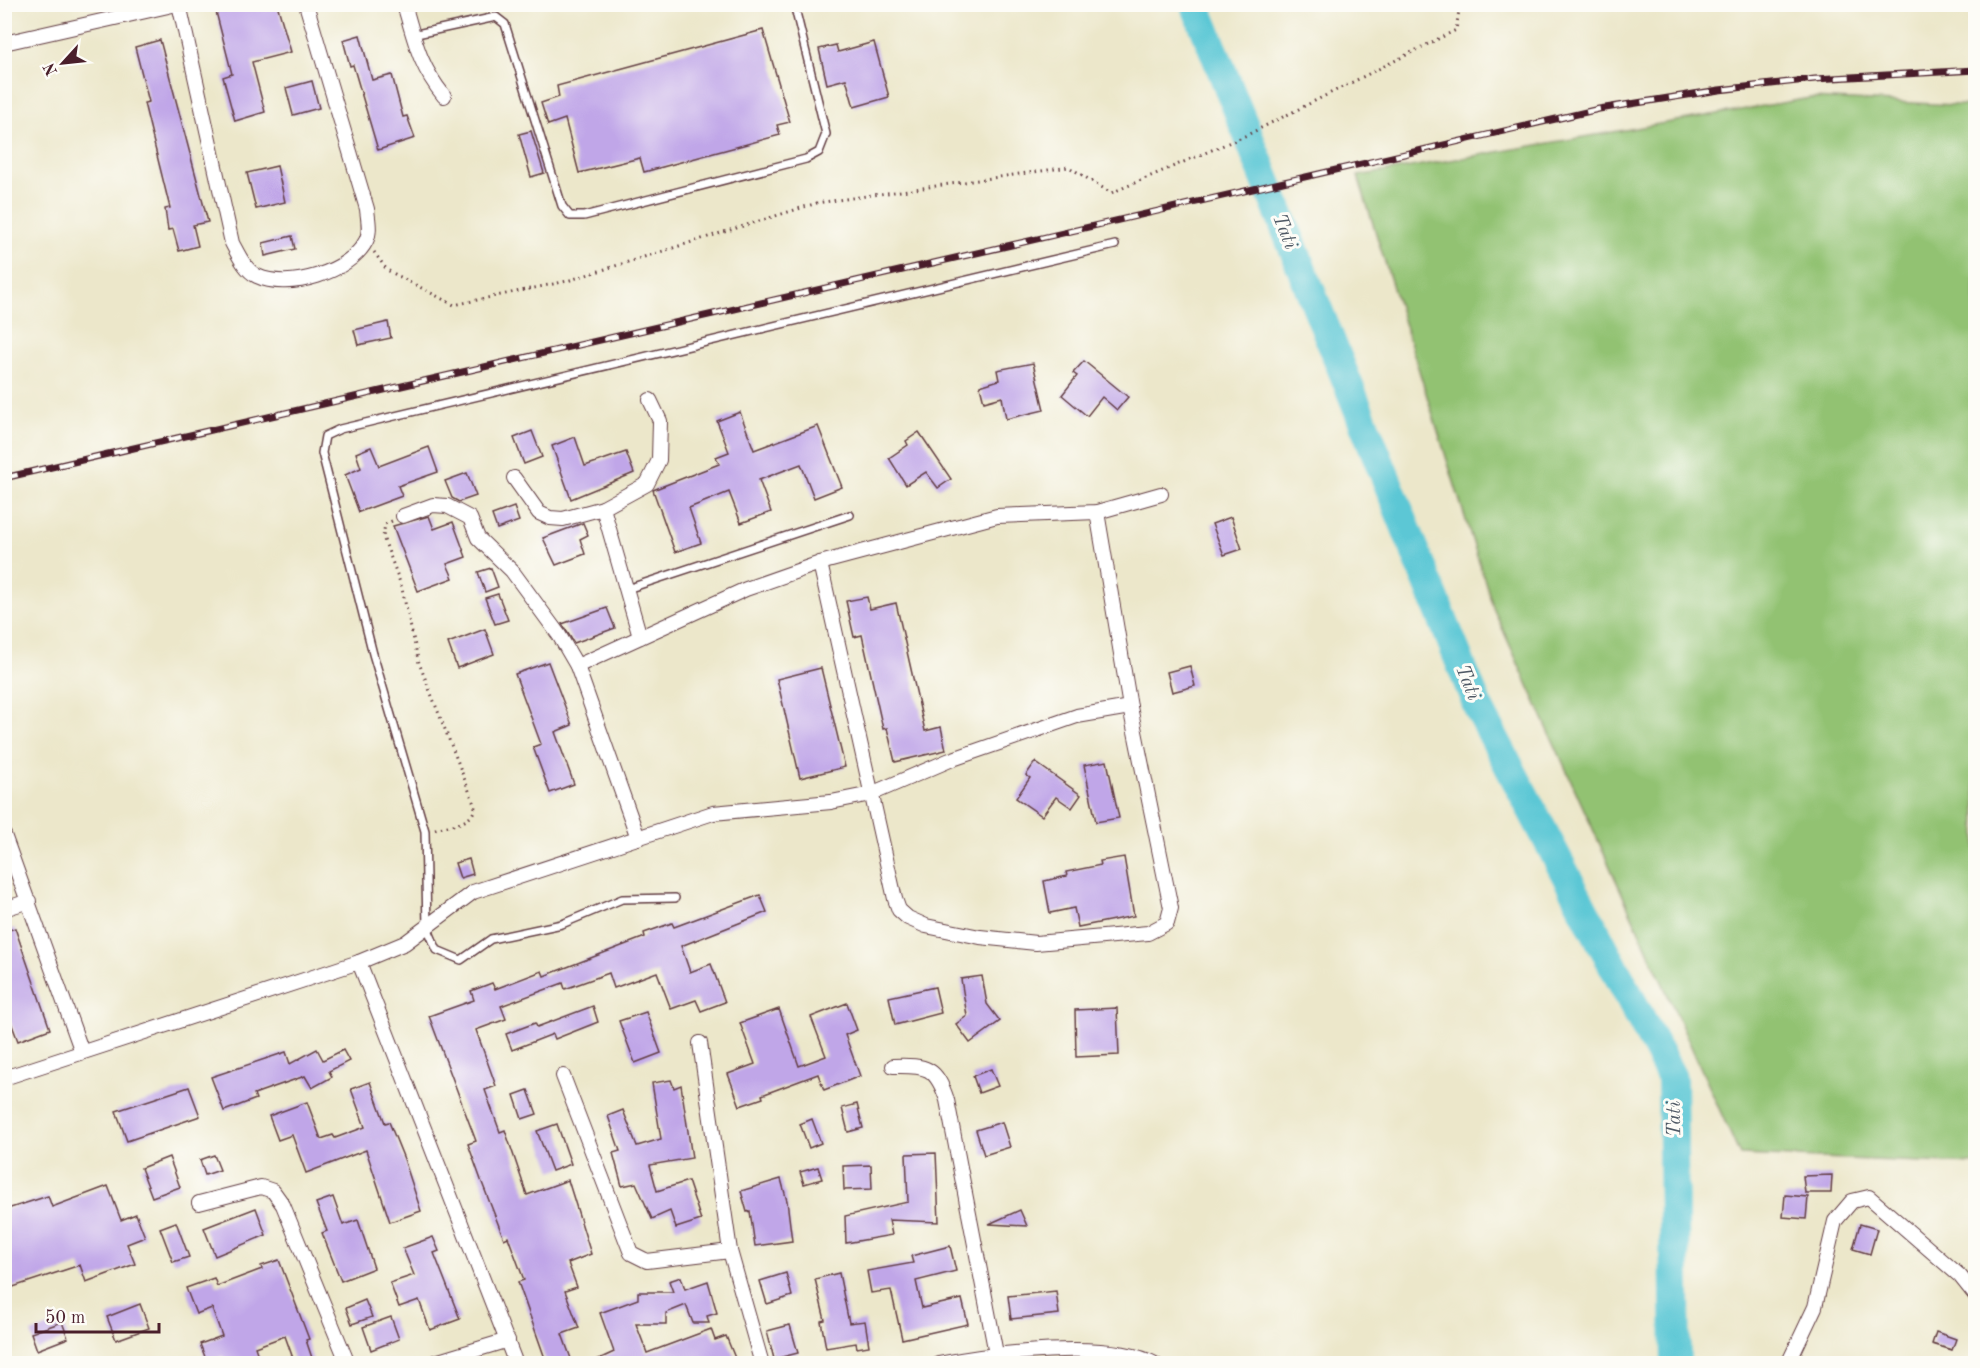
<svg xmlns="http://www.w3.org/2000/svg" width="1980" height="1368" font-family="'Old Standard TT',serif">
<rect width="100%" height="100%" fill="#fdfcf7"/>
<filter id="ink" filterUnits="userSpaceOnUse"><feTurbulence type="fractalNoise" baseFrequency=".0167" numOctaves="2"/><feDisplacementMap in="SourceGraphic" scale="12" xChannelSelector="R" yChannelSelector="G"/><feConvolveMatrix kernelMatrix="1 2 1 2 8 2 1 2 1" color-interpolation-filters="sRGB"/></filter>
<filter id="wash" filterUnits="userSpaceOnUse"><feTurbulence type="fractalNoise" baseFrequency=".008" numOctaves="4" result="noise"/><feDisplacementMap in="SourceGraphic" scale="24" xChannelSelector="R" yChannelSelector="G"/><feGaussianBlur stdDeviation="1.35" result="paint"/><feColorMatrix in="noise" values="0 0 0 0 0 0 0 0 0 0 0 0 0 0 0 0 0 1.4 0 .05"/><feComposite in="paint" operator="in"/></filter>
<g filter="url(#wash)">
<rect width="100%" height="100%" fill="#ece7ca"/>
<polygon fill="#92c272" stroke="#6e704e" stroke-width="1.5" points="1810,98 1975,106 1976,718 1972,719 1976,805 1975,1164 1740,1155 1494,610 1358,176"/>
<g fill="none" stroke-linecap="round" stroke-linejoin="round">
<polyline stroke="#5cc7d5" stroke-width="30" points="1195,4 1478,707 1672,1078 1676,1364"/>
</g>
<g id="blocks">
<g fill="#c0a6e8">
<polygon points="214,4 277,4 291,52 252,62 265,112 235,121 223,77 232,74"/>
<polygon points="763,30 790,122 777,125 780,135 644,172 640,158 579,173 565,119 548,125 541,103 559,97 557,86"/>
<polygon points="360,35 372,80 392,75 403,117 407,116 415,138 378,150 353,65 350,66 343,40"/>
<polygon points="160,40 208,222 193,225 198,246 179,251 173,229 168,230 165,209 170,208 144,103 149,102 135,47"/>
<polygon points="874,42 889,97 854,107 846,79 827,84 819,49 836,45 838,52"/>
<polygon points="312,81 319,108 293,115 286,88"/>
<polygon points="531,131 544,173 531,177 519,134"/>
<polygon points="277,166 285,202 256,209 247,173"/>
<polygon points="292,236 295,249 265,256 263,243"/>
<polygon points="388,322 391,338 358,345 354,330"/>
<polygon points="1084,361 1128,397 1117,410 1102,397 1087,416 1062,395 1077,376 1073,373"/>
<polygon points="1033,363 1044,410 1006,419 1002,397 984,402 980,386 999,380 997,370"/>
<polygon points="740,412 754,450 818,426 842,487 814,498 801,464 759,480 771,512 741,523 729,492 689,508 701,543 675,552 653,490 719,464 716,457 729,452 717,421"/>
<polygon points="532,431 542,457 524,464 514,438"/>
<polygon points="919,432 951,479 938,488 926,472 906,485 889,458 908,445 906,441"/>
<polygon points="575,437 585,466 626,452 634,473 571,499 552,446"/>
<polygon points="371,447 379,466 429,447 438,472 398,486 402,496 359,512 345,475 361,468 356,453"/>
<polygon points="467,473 476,496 459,502 452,498 445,481"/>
<polygon points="514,507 519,521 497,529 492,515"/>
<polygon points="429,516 434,529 453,522 466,557 447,564 453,578 418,591 393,526"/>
<polygon points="1231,517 1242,549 1224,555 1212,524"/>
<polygon points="583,523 588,535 580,539 585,554 556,565 543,538"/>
<polygon points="491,568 498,587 485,592 478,572"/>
<polygon points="498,594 508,620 495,624 485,598"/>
<polygon points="867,597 870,609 896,603 925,731 941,727 946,750 895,762 887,728 883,729 862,635 854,637 846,601"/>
<polygon points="607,608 615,628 574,643 562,624"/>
<polygon points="485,629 494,654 457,668 448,643"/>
<polygon points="548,662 572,725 555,732 574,784 550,793 533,747 541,744 515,674"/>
<polygon points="1190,666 1195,686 1172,692 1167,672"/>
<polygon points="821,668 845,767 800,778 777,679"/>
<polygon points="1107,761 1119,818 1096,822 1084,765"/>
<polygon points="1035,762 1081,795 1072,808 1056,797 1042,816 1016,798 1030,778 1026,775"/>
<polygon points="1124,857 1134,916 1078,927 1074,908 1050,913 1044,881 1067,876 1066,872 1101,865 1100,861"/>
<polygon points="469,859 473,874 460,878 455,863"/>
<polygon points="760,895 767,912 681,946 690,972 711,964 725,1002 701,1011 696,1000 671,1009 657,972 614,988 609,973 565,989 563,983 501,1006 506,1019 476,1030 496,1086 485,1090 500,1132 505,1130 527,1195 568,1180 591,1254 568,1263 577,1287 565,1291 579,1328 562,1334 573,1364 547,1364 518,1282 524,1280 508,1237 504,1239 481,1180 468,1144 476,1141 429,1016 474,1000 471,991 492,983 495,989 542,971 544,976 645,937 644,933 672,923 674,927"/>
<polygon points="15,928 50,1029 18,1041 4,1004 4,932"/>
<polygon points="982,976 987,1004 1000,1021 970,1043 956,1024 967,1016 961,979"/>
<polygon points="935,987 941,1013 895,1025 889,997"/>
<polygon points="847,1003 857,1030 845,1035 860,1076 824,1090 818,1074 762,1095 763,1098 740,1106 728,1074 755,1064 740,1023 779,1009 799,1066 826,1056 811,1017"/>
<polygon points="593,1006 598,1022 555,1039 553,1034 512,1050 506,1034 535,1023 537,1027"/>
<polygon points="1117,1008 1119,1055 1076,1057 1075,1010"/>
<polygon points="646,1012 661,1053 635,1063 619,1021"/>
<polygon points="317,1049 323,1060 343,1050 349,1061 329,1071 332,1077 312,1088 305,1076 254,1094 256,1099 224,1111 211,1077 286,1052 290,1064"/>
<polygon points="991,1069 998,1086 979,1093 973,1076"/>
<polygon points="671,1080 674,1088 681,1085 692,1158 650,1165 657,1191 688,1181 701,1220 676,1228 670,1211 652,1219 636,1183 622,1186 613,1153 620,1151 608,1116 623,1110 637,1146 661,1139 652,1083"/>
<polygon points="370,1082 385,1123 389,1122 404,1159 421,1211 390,1222 366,1150 306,1173 292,1135 278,1140 269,1116 307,1102 321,1139 333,1135 335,1138 365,1127 351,1089"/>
<polygon points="189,1087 200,1116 127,1141 116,1111"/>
<polygon points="528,1090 537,1114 522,1119 514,1095"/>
<polygon points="857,1104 863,1128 848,1132 842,1108"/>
<polygon points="812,1119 821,1143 809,1148 800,1124"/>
<polygon points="1002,1122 1010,1147 984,1155 976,1130"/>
<polygon points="557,1124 571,1164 552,1171 537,1131"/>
<polygon points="936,1153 939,1222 889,1220 892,1235 846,1243 845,1216 908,1202 906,1154"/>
<polygon points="214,1155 220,1170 205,1175 200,1160"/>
<polygon points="169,1157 180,1187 152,1197 141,1168"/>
<polygon points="871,1165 872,1189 844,1190 843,1166"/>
<polygon points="818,1167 822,1179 804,1184 800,1172"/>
<polygon points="1832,1175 1831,1193 1805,1193 1803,1176"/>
<polygon points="781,1179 787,1201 792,1241 755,1246 750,1211 747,1212 741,1191"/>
<polygon points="108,1186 121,1220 136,1214 145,1237 127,1244 135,1264 86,1282 80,1265 4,1290 4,1210 48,1196 52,1207"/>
<polygon points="1785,1195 1808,1197 1806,1219 1783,1217"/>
<polygon points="333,1197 343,1225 358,1220 374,1268 341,1281 322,1233 327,1231 316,1203"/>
<polygon points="256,1208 266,1235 215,1256 204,1228"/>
<polygon points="1020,1210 1027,1226 989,1224"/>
<polygon points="176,1222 189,1257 173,1262 160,1228"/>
<polygon points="1860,1224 1877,1229 1870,1254 1853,1249"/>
<polygon points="433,1237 439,1251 434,1253 460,1319 430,1330 419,1300 399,1307 390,1283 414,1275 403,1248"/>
<polygon points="950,1246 956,1271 916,1281 922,1308 962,1299 968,1324 902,1339 891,1290 871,1293 867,1271 913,1263 911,1256"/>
<polygon points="279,1260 309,1339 306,1340 314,1364 295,1364 285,1336 255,1347 261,1364 226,1364 223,1356 207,1362 200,1344 222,1336 212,1308 196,1314 186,1288 214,1278 217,1286 262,1269 261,1266"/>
<polygon points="786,1273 792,1296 767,1304 760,1281"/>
<polygon points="839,1273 849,1323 865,1321 869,1346 857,1348 856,1343 826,1348 821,1321 825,1320 815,1279"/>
<polygon points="681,1277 685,1289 708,1281 717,1313 707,1316 709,1323 693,1323 686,1305 666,1313 666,1324 636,1324 647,1353 711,1329 715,1340 726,1336 735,1358 721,1364 588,1364 614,1352 600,1313 638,1299 638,1292 673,1292 669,1281"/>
<polygon points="1056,1291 1059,1314 1011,1319 1008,1296"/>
<polygon points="365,1300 372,1317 352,1324 346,1308"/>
<polygon points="140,1304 149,1328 116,1340 107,1317"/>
<polygon points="391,1317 399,1339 371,1350 363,1327"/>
<polygon points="62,1322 68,1338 37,1350 31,1333"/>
<polygon points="790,1325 798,1353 774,1359 767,1331"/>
<polygon points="1936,1332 1956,1339 1952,1350 1932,1344"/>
</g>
</g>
</g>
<g filter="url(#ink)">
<use href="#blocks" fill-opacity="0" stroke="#623d43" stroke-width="1.5"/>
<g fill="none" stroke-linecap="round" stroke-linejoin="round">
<defs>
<g id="service">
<polyline points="405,9 420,4"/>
<polyline points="412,35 496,17 505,24 562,206 570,216 584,216 806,159 819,152 826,134 794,4"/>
<polyline points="627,589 850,515"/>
<polyline points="675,898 622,899 562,924 491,939 461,960 437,950 427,927 425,831 373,654 322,453 325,436 340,429 1115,245"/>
</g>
<g id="minor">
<path d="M 179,4 L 232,243 C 238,254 245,270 257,276 C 288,291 350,272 366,241 C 371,231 368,220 367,209 L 306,4"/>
<path d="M 404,4 C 415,41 419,65 444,96"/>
<polyline points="4,43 177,4"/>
<polyline points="514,478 539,513 550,518 563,519 603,508 647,484 659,460 660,421 650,400"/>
<polyline points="603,508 640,637"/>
<polyline points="403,516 433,505 447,506 470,518 478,538 512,571 559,635 577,666 638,838"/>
<polyline points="820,563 895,899 899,910 908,918 926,926 980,937 1036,943 1148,933 1167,923 1171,908 1130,707 1097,512"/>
<polyline points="577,666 746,589 820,563 997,516 1097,512 1161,494"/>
<polyline points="4,835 82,1052"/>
<polyline points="4,909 29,901"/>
<polyline points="359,962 516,1364"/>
<polyline points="700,1043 730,1251 762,1364"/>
<path d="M 893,1066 C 927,1065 936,1067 947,1100 L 998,1364"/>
<polyline points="563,1076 631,1253 647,1261 730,1251"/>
<polyline points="4,1078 359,962 405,943 473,892 713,813 831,802 871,794 950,760 1077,716 1130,707"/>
<polyline points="199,1203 261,1187 273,1191 283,1205 348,1364"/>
<polyline points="429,1364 508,1340"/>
<path d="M 938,1364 C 990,1354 1109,1338 1155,1364"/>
<polyline points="1788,1364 1815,1307 1835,1221 1852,1201 1869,1197 1960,1276 1976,1296"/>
</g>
</defs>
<use href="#service" stroke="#623d43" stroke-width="10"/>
<use href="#minor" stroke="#623d43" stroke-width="16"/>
<g stroke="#623d43" stroke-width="3" stroke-dasharray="1.5 4.5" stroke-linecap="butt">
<polyline points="374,252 387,270 454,305 567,281 817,203 1069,167 1111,193 1247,135 1456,30 1460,4"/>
<path d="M 392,521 L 385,524 L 383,537 L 401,585 L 419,663 L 475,806 C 473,825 452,824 435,829"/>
</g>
<use href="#service" stroke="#fff" stroke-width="7"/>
<use href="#minor" stroke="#fff" stroke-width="14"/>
<defs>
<polyline id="rail" points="4,478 1599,109 1719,90 1815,79 1976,70"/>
</defs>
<use href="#rail" stroke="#4a1f2b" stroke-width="7"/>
<use href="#rail" stroke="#fdfcf7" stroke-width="4.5" stroke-dasharray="14" stroke-linecap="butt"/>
</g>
</g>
<g text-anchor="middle" stroke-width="6" stroke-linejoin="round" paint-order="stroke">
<g font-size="20" font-style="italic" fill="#505a66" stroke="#fdfcf7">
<text transform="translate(1286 231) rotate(68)" y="7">Tati</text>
<text transform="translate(1469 682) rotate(68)" y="7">Tati</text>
<text transform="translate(1673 1119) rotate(-91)" y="7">Tati</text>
</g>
</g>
<rect width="1980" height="1368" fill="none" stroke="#fdfcf7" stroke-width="24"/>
<g transform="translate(63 63) rotate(243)" stroke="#fdfcf7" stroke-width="4.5" paint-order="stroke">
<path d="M0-4.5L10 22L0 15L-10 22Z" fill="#4a1f2b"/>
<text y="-9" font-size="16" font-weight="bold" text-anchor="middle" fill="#4a1f2b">N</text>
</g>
<path d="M36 1323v9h123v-9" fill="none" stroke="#4a1f2b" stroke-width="3"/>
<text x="45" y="1323" font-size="18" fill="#4a1f2b" stroke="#fdfcf7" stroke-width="4.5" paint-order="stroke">50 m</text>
</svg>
